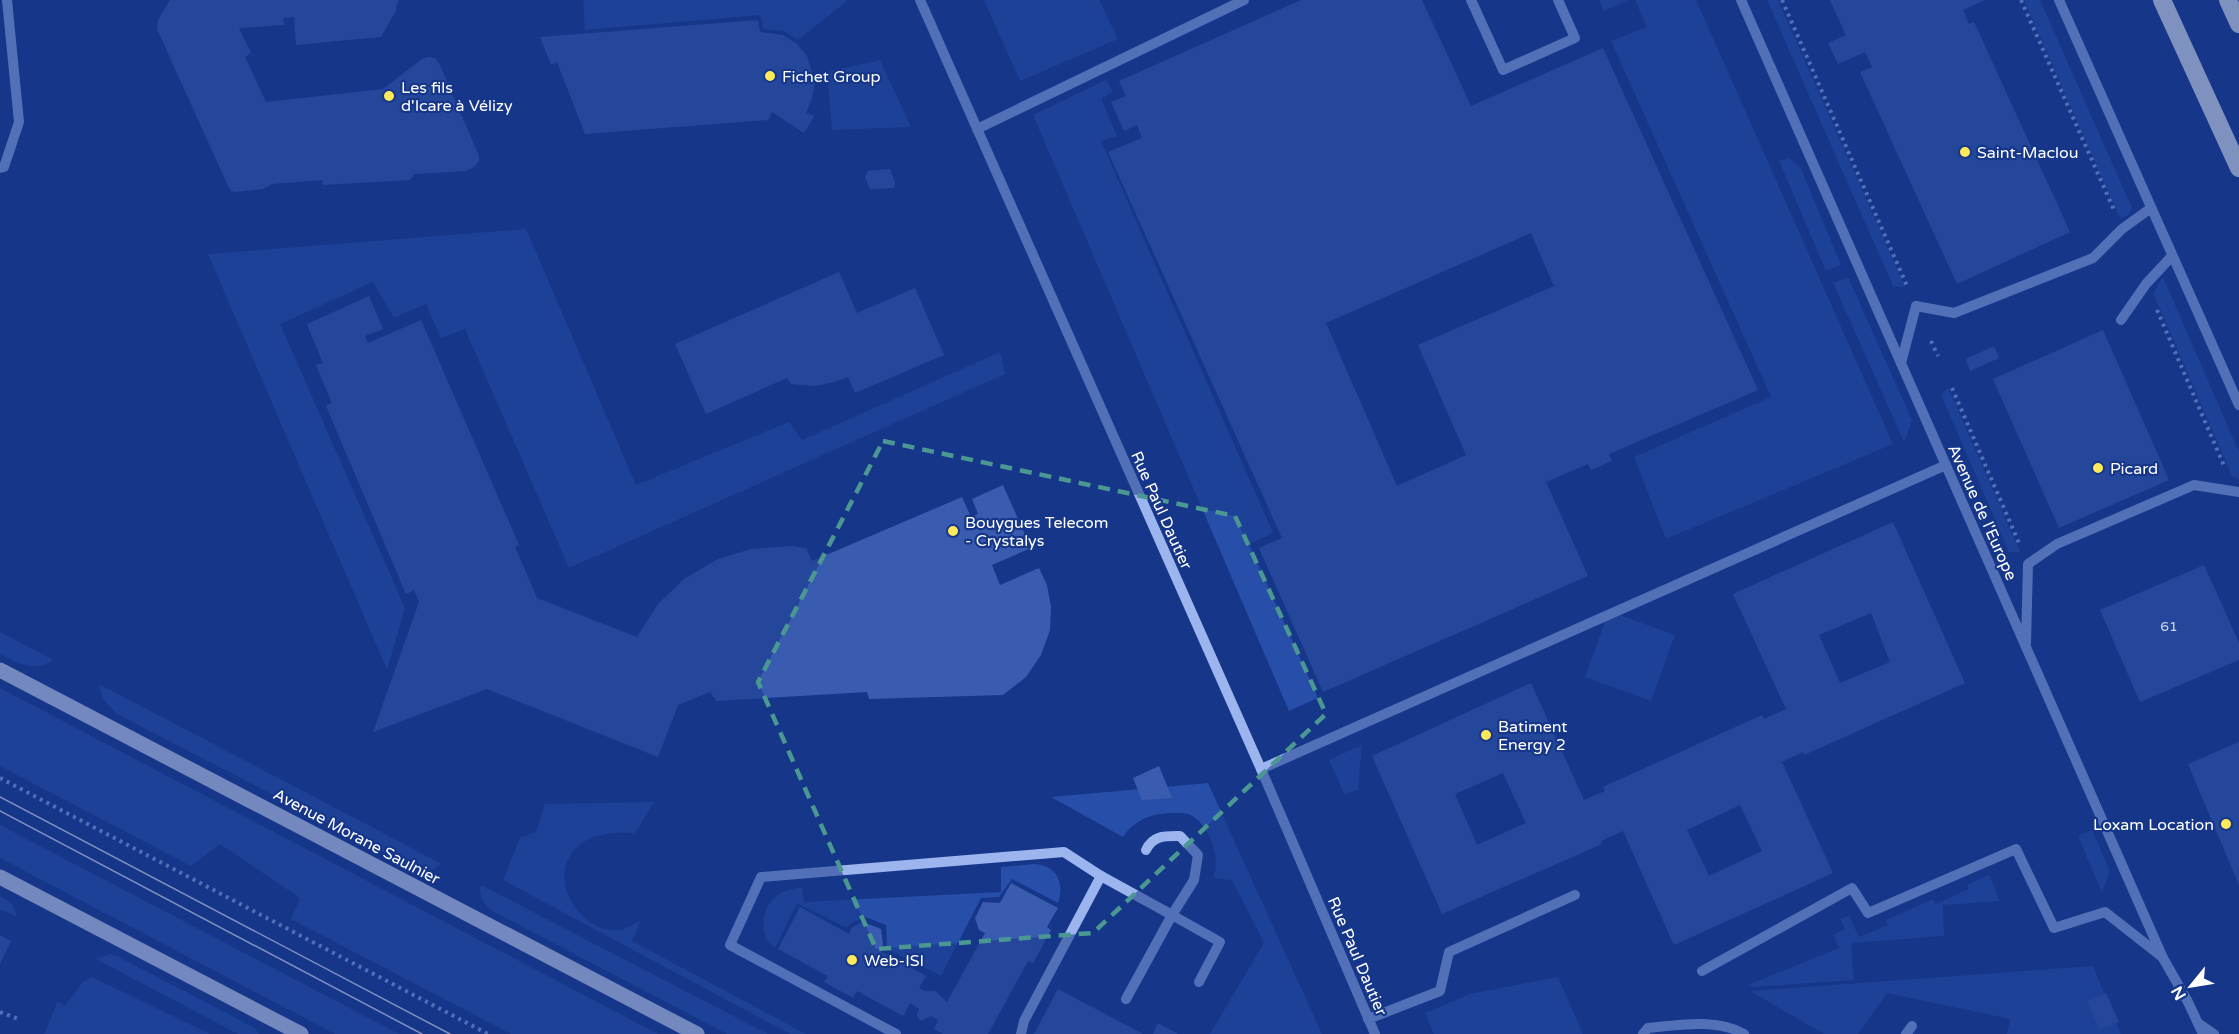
<svg xmlns="http://www.w3.org/2000/svg" width="2239" height="1034" font-family="'Varela Round',sans-serif">
<rect width="100%" height="100%" fill="#153689"/>
<g fill="#274ea8">
<polygon points="583,0 848,0 798,40 784,31 764,29 760,15 585,30"/>
<polygon points="984,0 1099,0 1118,39 1020,81"/>
<polygon points="1599,0 1628,0 1604,11"/>
<polygon points="1635,0 1696,0 1893,444 1666,539 1634,457 1771,397 1611,41 1647,27"/>
<polygon points="1767,0 1778,0 1905,287 1893,286"/>
<polygon points="2024,0 2040,0 2132,208 2128,215 2120,219"/>
<polygon points="880,60 911,127 832,130 827,72"/>
<polygon points="1106,80 1113,92 1101,98 1117,136 1101,141 1273,533 1250,544 1318,698 1289,711 1033,115"/>
<polygon points="1790,158 1801,169 1841,265 1826,271 1779,161"/>
<polygon points="526,229 636,485 789,422 802,440 1000,352 1005,374 569,568 465,329 441,338 426,304 394,318 373,282 280,324 405,608 387,670 208,254"/>
<polygon points="1848,277 1912,420 1904,442 1833,283"/>
<polygon points="2163,277 2239,452 2239,479 2232,476 2153,293"/>
<polygon points="1948,387 2020,552 2009,552 1941,395"/>
<polygon points="1609,611 1675,635 1651,701 1585,677"/>
<path d="M 0,632 L 54,660 C 34,672 19,664 0,654 Z"/>
<polygon points="99,684 442,864 428,872 420,871 117,714 103,699"/>
<polygon points="0,688 658,1034 511,1034 291,919 300,898 220,844 191,866 0,766"/>
<polygon points="1362,745 1358,789 1345,795 1329,760"/>
<path d="M 1208,783 L 1322,1034 L 1210,1034 L 1264,943 L 1232,880 L 1213,878 C 1221,858 1210,823 1188,814 C 1185,813 1178,813 1174,813 C 1153,813 1135,819 1123,837 L 1051,797 Z"/>
<path d="M 654,802 L 635,833 C 615,832 590,833 575,849 C 546,880 582,935 620,930 C 627,929 634,924 641,920 L 632,941 L 806,1034 L 790,1034 L 503,880 L 520,838 L 536,832 L 545,804 Z"/>
<polygon points="0,825 399,1034 335,1034 0,858"/>
<polygon points="2092,830 2110,871 2102,893 2078,836"/>
<path d="M 1034,864 C 1057,865 1065,883 1058,903 L 1012,879 L 999,897 L 981,898 L 941,976 L 887,949 L 886,925 L 865,917 L 850,924 L 847,928 L 797,903 L 775,948 C 758,937 761,909 775,897 C 783,890 792,889 802,887 L 804,902 L 1001,892 L 1001,867 Z"/>
<polygon points="1989,875 2000,901 1943,905 1944,936 1851,943 1854,980 1755,987 1748,985 1839,948 1833,935 1845,929 1840,919 1849,916 1859,937 1888,925 1886,920 1933,899 1936,904 1969,889 1967,885"/>
<path d="M 481,885 L 768,1034 L 727,1034 L 494,912 C 485,905 478,896 481,885 Z"/>
<polygon points="0,896 13,905 17,917 0,909"/>
<polygon points="111,954 117,956 255,1028 259,1034 238,1034 96,959"/>
<polygon points="2093,966 2121,1034 2007,1034 2010,1019 1887,993 1858,1034 1824,1034 1750,991"/>
<polygon points="92,977 210,1034 44,1034 58,1001 65,1006 83,982"/>
<polygon points="1558,977 1583,1034 1434,1034 1425,1013 1470,994"/>
</g>
<g fill="#395cb1" fill-rule="evenodd">
<polygon points="170,0 399,0 396,6 396,11 381,37 296,45 294,17 283,18 284,25 239,28 251,53 245,57 266,102 383,89 422,59 429,57 435,58 439,63 479,156 479,161 474,167 466,171 414,174 410,180 323,185 322,180 272,184 263,189 236,192 232,191 229,188 157,29 158,20"/>
<path d="M 1301,0 L 1422,0 L 1471,106 L 1603,48 L 1758,390 L 1609,454 L 1612,461 L 1591,470 L 1588,464 L 1546,482 L 1588,576 L 1323,692 L 1259,548 L 1282,538 L 1108,152 L 1142,138 L 1137,125 L 1124,131 L 1111,102 L 1126,96 L 1119,81 ZM 1531,233 L 1554,286 L 1418,345 L 1466,455 L 1397,486 L 1326,323 Z"/>
<polygon points="1830,0 1985,0 1963,10 1969,24 1974,22 2070,232 1957,284 1860,72 1872,67 1865,52 1838,64 1828,43 1846,35"/>
<polygon points="758,20 760,32 783,35 797,44 807,56 815,82 812,98 806,113 814,116 804,133 772,112 768,120 585,134 557,62 551,65 540,37"/>
<polygon points="890,169 895,182 894,188 870,189 865,177 868,171"/>
<polygon points="839,272 857,313 915,288 944,355 855,393 848,377 834,382 815,386 791,384 787,378 706,414 675,344"/>
<polygon points="369,296 383,329 365,336 368,343 421,320 519,545 515,547 537,598 637,637 658,604 684,579 718,559 751,549 792,546 806,548 812,561 962,497 971,517 978,514 972,499 1003,485 1031,548 992,565 1000,585 1039,568 1047,585 1051,607 1050,630 1041,655 1026,677 1003,695 869,699 867,692 716,701 710,692 678,705 658,757 487,689 373,732 419,602 414,590 406,594 326,406 332,403 316,365 323,363 307,324"/>
<polygon points="2103,330 2169,480 2059,528 1993,379"/>
<polygon points="1994,346 1999,358 1970,371 1966,359"/>
<path d="M 1893,522 L 1965,683 L 1804,755 L 1803,752 L 1782,762 L 1833,873 L 1674,945 L 1623,831 L 1601,841 L 1602,844 L 1442,914 L 1372,756 L 1531,683 L 1584,800 L 1605,791 L 1603,787 L 1762,715 L 1764,719 L 1786,709 L 1733,594 ZM 1871,613 L 1890,662 L 1840,683 L 1819,635 ZM 1503,773 L 1526,823 L 1477,845 L 1455,794 ZM 1740,805 L 1762,851 L 1709,876 L 1687,830 Z"/>
<polygon points="2204,565 2239,643 2239,660 2140,702 2100,610"/>
<polygon points="2239,742 2239,885 2188,764"/>
<polygon points="1159,766 1172,798 1142,800 1133,778"/>
<polygon points="1011,883 1058,908 1047,927 1051,930 1033,963 1028,961 988,1034 943,1034 934,1029 938,1020 931,1016 922,1021 919,1019 917,1015 919,1009 910,1003 903,1016 857,991 853,998 824,982 828,976 778,949 800,907 849,934 852,927 863,922 881,929 883,944 880,951 926,976 919,988 925,991 935,991 947,1002 985,933 979,930 975,918 983,902 1000,903"/>
<polygon points="0,935 11,941 0,964"/>
<polygon points="1058,989 1143,1034 1034,1034"/>
<polygon points="2106,993 2119,1022 2100,1030 2087,1001"/>
<polygon points="1158,1023 1178,1034 1153,1034"/>
</g>
<g fill="none" stroke-linecap="round" stroke-linejoin="round">
<g stroke="#9cb5ef" stroke-width="4" stroke-dasharray="3 4.5" stroke-linecap="butt">
<polyline points="1782,0 1907,286"/>
<polyline points="2021,0 2114,210"/>
<polyline points="2157,310 2225,468"/>
<polyline points="1931,341 1938,356"/>
<polyline points="1952,388 2019,543"/>
<polyline points="0,778 488,1034"/>
<polyline points="0,1012 21,1020"/>
</g>
<g stroke="#9cb5ef" stroke-width="10">
<polyline points="920,0 1261,769 1375,1034"/>
<polyline points="1471,0 1503,70 1575,38 1558,0"/>
<polyline points="1741,0 2163,958 2188,1002 2203,1034"/>
<polyline points="2059,0 2239,405"/>
<polyline points="977,129 1244,0"/>
<polyline points="0,168 4,167 19,122 7,0"/>
<polyline points="2121,320 2146,284 2172,256"/>
<polyline points="1901,363 1916,306 1954,313 2093,258 2122,229 2151,208"/>
<polyline points="2026,643 2028,564 2057,544 2194,485 2239,492"/>
<polyline points="1261,769 1946,465"/>
<path d="M 1146,850 C 1153,835 1165,836 1180,836 L 1198,855 L 1194,880 L 1172,915 L 1220,942 L 1199,982"/>
<polyline points="1702,971 1852,888 1868,913 2016,849 2054,928 2105,912 2161,956"/>
<polyline points="1368,1019 1440,991 1449,952 1575,895"/>
<polyline points="2198,1023 2214,1034"/>
<polyline points="896,1034 730,945 761,877 1064,852 1101,876"/>
<polyline points="1021,1034 1024,1021 1101,876 1172,915 1126,999"/>
<path d="M 1643,1034 L 1648,1028 C 1678,1025 1717,1018 1744,1034"/>
<polyline points="1906,1034 1912,1026"/>
</g>
<g stroke="#e4eaff" stroke-width="15">
<polyline points="0,670 697,1034"/>
<polyline points="0,877 301,1034"/>
</g>
<g stroke="#fff" stroke-width="18">
<polyline points="2162,0 2239,168"/>
<polyline points="2228,0 2239,24"/>
</g>
<g stroke="#fff" stroke-width="1.5">
<polyline points="0,797 450,1034"/>
<polyline points="0,811 422,1034"/>
</g>
</g>
<path d="M0 0H2239V1034H0ZM 883,441 L 1235,516 L 1326,714 L 1093,933 L 876,949 L 758,682 Z" fill="#153689" fill-opacity=".55" fill-rule="evenodd"/>
<path fill="none" stroke="#4b9892" stroke-width="4.5" stroke-dasharray="12 8" stroke-linejoin="round" d="M 883,441 L 1235,516 L 1326,714 L 1093,933 L 876,949 L 758,682 Z"/>
<g fill="#ffe95a" stroke="#153689" stroke-width="2">
<circle cx="770" cy="76" r="6"/>
<circle cx="389" cy="96" r="6"/>
<circle cx="1965" cy="152" r="6"/>
<circle cx="2098" cy="468" r="6"/>
<circle cx="953" cy="531" r="6"/>
<circle cx="1486" cy="735" r="6"/>
<circle cx="2226" cy="824" r="6"/>
<circle cx="852" cy="960" r="6"/>
</g>
<g text-anchor="middle" stroke-width="4.5" stroke-linejoin="round" paint-order="stroke">
<g font-size="14" fill="#ced6ec">
<text x="2169" y="631">61</text>
</g>
<g font-size="16" fill="#fff" stroke="#153689" text-anchor="start">
<text x="782" y="82">Fichet Group</text>
<text x="401" y="93">Les fils<tspan x="401" dy="18">d'Icare à Vélizy</tspan></text>
<text x="1977" y="158">Saint-Maclou</text>
<text x="2110" y="474">Picard</text>
<text x="965" y="528">Bouygues Telecom<tspan x="965" dy="18">- Crystalys</tspan></text>
<text x="1498" y="732">Batiment<tspan x="1498" dy="18">Energy 2</tspan></text>
<text x="2214" y="830" text-anchor="end">Loxam Location</text>
<text x="864" y="966">Web-ISI</text>
</g>
<g font-size="16" fill="#fff" stroke="#153689">
<text transform="translate(1162 510) rotate(66)" y="6">Rue Paul Dautier</text>
<text transform="translate(1983 512) rotate(66)" y="6">Avenue de l'Europe</text>
<text transform="translate(357 836) rotate(28)" y="6">Avenue Morane Saulnier</text>
<text transform="translate(1358 956) rotate(67)" y="6">Rue Paul Dautier</text>
</g>
</g>
<g transform="translate(2191 986) rotate(240)" stroke="#153689" stroke-width="4.5" paint-order="stroke">
<path d="M0-4.5L10 22L0 15L-10 22Z" fill="#ffffff"/>
<text y="-9" font-size="16" font-weight="bold" text-anchor="middle" fill="#ffffff">N</text>
</g>
</svg>
